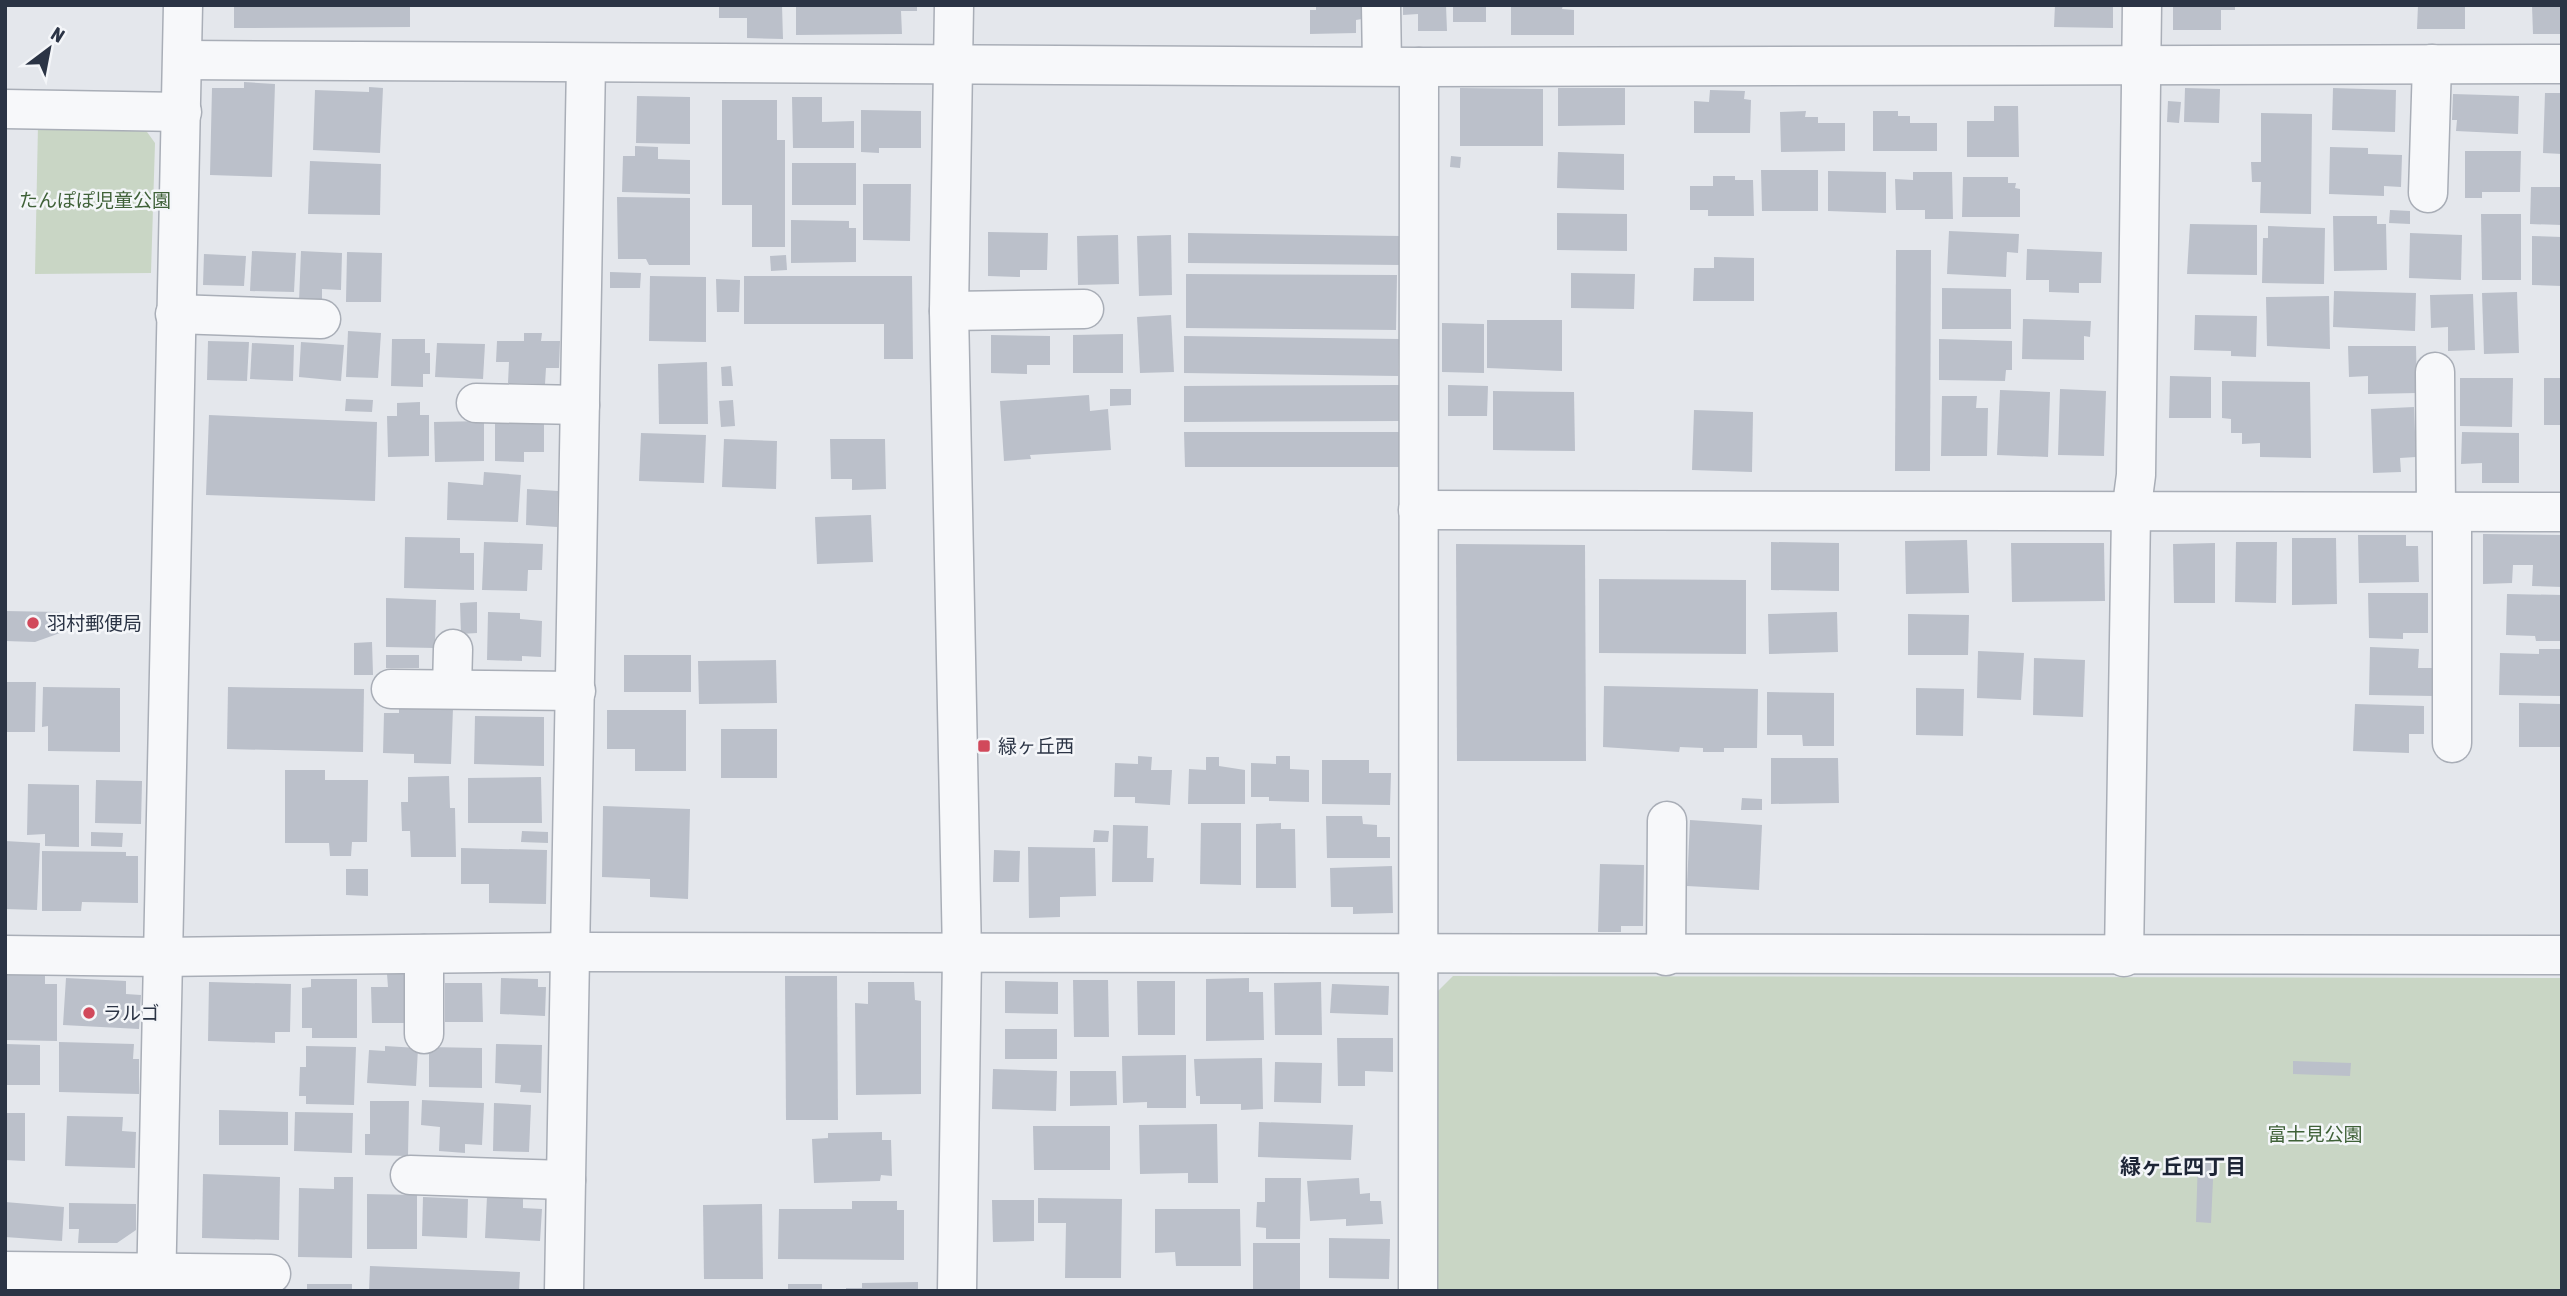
<svg xmlns="http://www.w3.org/2000/svg" width="2567" height="1296" font-family="'Asap Condensed','Noto Sans JP',sans-serif">
<rect width="100%" height="100%" fill="#e4e7ec"/>
<g fill="#c9d6c5">
<polygon points="38,125 142,125 155,143 151,273 35,274"/>
<polygon points="1453,976 2562,978 2562,1291 1438,1291 1438,991"/>
</g>
<g fill="#bbc0ca">
<polygon points="234,5 410,5 410,27 234,28"/>
<polygon points="719,5 782,5 783,39 747,38 747,18 719,18"/>
<polygon points="796,5 917,5 917,11 901,11 902,34 796,35"/>
<polygon points="1316,5 1361,5 1362,19 1356,20 1356,33 1310,34 1310,10 1316,10"/>
<polygon points="1403,5 1446,5 1447,31 1418,31 1418,14 1403,15"/>
<rect x="1453" y="5" width="33" height="17"/>
<polygon points="1511,5 1563,5 1562,9 1574,10 1574,35 1511,35"/>
<polygon points="2055,5 2113,5 2113,28 2054,27"/>
<polygon points="2173,5 2235,5 2235,10 2221,10 2221,30 2173,30"/>
<polygon points="2418,5 2465,5 2465,29 2417,29"/>
<polygon points="2532,5 2562,5 2562,34 2533,34"/>
<polygon points="244,82 275,84 272,177 210,175 212,88 244,88"/>
<polygon points="369,87 383,88 380,153 313,150 315,90 369,92"/>
<polygon points="1460,88 1543,89 1543,146 1460,146"/>
<polygon points="1558,88 1625,88 1625,125 1558,126"/>
<polygon points="2185,88 2220,89 2219,123 2184,122"/>
<polygon points="2333,88 2396,90 2395,132 2332,130"/>
<polygon points="1710,90 1745,91 1744,99 1751,100 1750,133 1694,133 1694,101 1709,102"/>
<polygon points="2545,93 2562,93 2562,154 2543,153"/>
<polygon points="2453,94 2519,96 2518,134 2456,131 2457,120 2452,120"/>
<polygon points="637,96 690,97 690,144 636,143"/>
<polygon points="792,97 822,97 822,122 854,121 854,148 793,148"/>
<polygon points="722,100 777,100 777,140 785,140 785,247 752,247 752,205 722,205"/>
<polygon points="2168,101 2181,102 2179,123 2167,122"/>
<polygon points="1994,106 2018,106 2019,157 1967,157 1967,121 1994,121"/>
<polygon points="861,110 921,111 921,148 879,148 879,153 861,152"/>
<polygon points="1806,111 1805,117 1818,117 1818,123 1845,123 1845,151 1781,152 1780,112"/>
<polygon points="1873,111 1898,111 1898,116 1910,116 1910,123 1937,123 1937,151 1873,151"/>
<polygon points="2261,113 2312,114 2311,214 2260,213 2261,182 2252,182 2251,162 2261,162"/>
<polygon points="635,146 658,147 658,159 690,160 690,194 622,192 623,156 635,156"/>
<polygon points="2330,147 2368,148 2368,154 2402,155 2401,187 2384,186 2384,196 2329,194"/>
<polygon points="2465,151 2521,151 2520,192 2482,192 2482,198 2465,198"/>
<polygon points="1558,152 1624,154 1624,190 1557,188"/>
<polygon points="1451,156 1461,157 1460,168 1450,167"/>
<polygon points="310,161 381,164 380,215 308,214"/>
<rect x="792" y="163" width="64" height="42"/>
<polygon points="1761,170 1818,170 1818,211 1762,211"/>
<polygon points="1828,171 1886,172 1886,213 1828,211"/>
<polygon points="1913,172 1952,172 1953,219 1925,219 1925,210 1896,210 1895,179 1913,180"/>
<polygon points="1713,176 1735,176 1735,180 1753,180 1754,216 1708,216 1708,210 1690,210 1690,186 1713,186"/>
<polygon points="1963,177 2008,177 2008,183 2016,183 2015,188 2020,189 2020,217 1962,217"/>
<polygon points="863,184 911,184 910,241 863,240"/>
<polygon points="2531,187 2562,187 2562,225 2530,224"/>
<polygon points="617,197 690,198 690,265 649,265 646,259 618,259"/>
<polygon points="2390,210 2410,211 2410,224 2389,223"/>
<polygon points="1557,213 1627,214 1627,251 1557,250"/>
<polygon points="2481,214 2521,214 2521,280 2482,280"/>
<polygon points="2333,216 2377,216 2377,224 2386,224 2387,270 2334,271"/>
<polygon points="791,220 849,221 849,228 856,228 856,262 791,263"/>
<polygon points="2190,224 2257,225 2257,275 2187,274"/>
<polygon points="2268,226 2325,228 2324,284 2262,283 2263,238 2268,238"/>
<polygon points="1949,231 2019,234 2018,253 2007,252 2006,277 1947,274"/>
<polygon points="988,232 1048,233 1047,270 1020,270 1020,277 988,276"/>
<polygon points="1188,233 1401,236 1401,265 1188,263"/>
<polygon points="2410,233 2462,235 2461,280 2409,278"/>
<polygon points="1118,235 1119,284 1078,285 1077,236"/>
<polygon points="1171,235 1172,295 1139,296 1137,236"/>
<polygon points="2532,236 2562,237 2562,286 2532,285"/>
<polygon points="2027,249 2102,252 2101,283 2079,283 2079,293 2049,292 2049,280 2026,280"/>
<polygon points="1896,250 1931,250 1930,471 1895,471"/>
<polygon points="252,251 296,253 294,292 250,291"/>
<polygon points="301,251 342,253 341,290 322,289 322,304 299,302"/>
<polygon points="347,252 382,253 381,302 346,302"/>
<polygon points="204,254 246,256 244,286 203,285"/>
<polygon points="786,255 787,270 771,271 770,256"/>
<polygon points="1714,257 1754,258 1754,301 1693,301 1694,268 1714,268"/>
<polygon points="610,272 641,273 640,288 610,288"/>
<polygon points="1571,273 1635,274 1634,309 1571,308"/>
<polygon points="1186,274 1397,275 1396,330 1186,328"/>
<polygon points="650,276 706,277 706,342 649,341"/>
<polygon points="744,276 912,276 913,359 884,359 884,324 744,324"/>
<polygon points="716,279 740,280 739,312 717,312"/>
<polygon points="1942,288 2011,289 2011,329 1942,329"/>
<polygon points="2334,291 2416,293 2415,331 2333,327"/>
<polygon points="2517,292 2519,353 2484,354 2482,293"/>
<polygon points="2473,294 2475,350 2448,351 2448,327 2431,328 2430,295"/>
<polygon points="2329,296 2330,349 2267,346 2266,297"/>
<polygon points="1171,315 1174,372 1140,373 1137,317"/>
<polygon points="2195,315 2257,316 2256,357 2231,356 2231,351 2194,350"/>
<polygon points="2023,319 2091,321 2090,337 2084,336 2084,360 2022,359"/>
<polygon points="1487,320 1562,320 1562,371 1487,368"/>
<polygon points="1442,323 1484,324 1484,373 1442,372"/>
<polygon points="348,331 381,333 378,378 346,377"/>
<polygon points="524,333 542,333 541,341 560,341 559,368 546,368 545,384 508,383 509,362 496,362 497,341 524,341"/>
<polygon points="1123,334 1123,373 1073,373 1073,335"/>
<polygon points="991,335 1050,336 1050,365 1027,365 1027,374 991,373"/>
<polygon points="1184,336 1399,339 1398,376 1184,373"/>
<polygon points="392,339 425,339 425,353 430,353 430,374 423,374 423,387 391,386"/>
<polygon points="1939,339 2012,341 2012,370 2006,370 2005,381 1939,380"/>
<polygon points="208,341 249,342 247,381 207,380"/>
<polygon points="301,342 344,345 341,381 299,377"/>
<polygon points="252,343 294,345 293,381 250,379"/>
<polygon points="437,343 485,344 483,379 435,377"/>
<polygon points="2348,346 2416,346 2417,393 2368,394 2368,376 2349,377"/>
<polygon points="707,362 708,424 659,424 658,364"/>
<polygon points="731,366 733,386 722,386 721,367"/>
<polygon points="2170,376 2211,377 2211,418 2169,418"/>
<polygon points="2460,378 2513,378 2512,427 2460,426"/>
<rect x="2544" y="378" width="18" height="47"/>
<polygon points="2222,381 2310,382 2311,458 2260,457 2260,443 2242,444 2242,433 2231,433 2231,419 2222,418"/>
<polygon points="1399,385 1400,421 1184,422 1184,386"/>
<polygon points="1448,385 1488,386 1487,416 1448,416"/>
<polygon points="1110,389 1131,389 1131,405 1110,406"/>
<polygon points="2060,389 2106,391 2104,456 2058,455"/>
<polygon points="2000,390 2050,392 2048,457 1997,455"/>
<polygon points="1493,391 1574,392 1575,451 1493,450"/>
<polygon points="1089,395 1090,411 1108,409 1111,450 1030,455 1031,459 1004,461 1000,401"/>
<polygon points="1942,396 1977,396 1976,408 1988,408 1987,456 1941,456"/>
<polygon points="346,399 373,400 372,412 345,411"/>
<polygon points="733,400 735,426 721,427 719,401"/>
<polygon points="420,402 420,415 429,415 429,456 388,457 387,416 397,416 397,403"/>
<polygon points="2414,407 2416,457 2400,458 2401,472 2373,473 2371,409"/>
<polygon points="1694,410 1753,412 1752,472 1692,470"/>
<polygon points="209,415 377,422 375,501 206,495"/>
<polygon points="484,421 484,461 435,462 434,422"/>
<polygon points="495,421 544,421 544,452 524,452 524,462 495,461"/>
<polygon points="1184,432 1399,432 1399,467 1185,467"/>
<polygon points="2462,432 2519,433 2519,483 2482,483 2482,463 2461,464"/>
<polygon points="641,433 706,435 704,483 639,481"/>
<polygon points="724,439 777,441 776,489 722,487"/>
<polygon points="830,439 885,439 886,489 852,490 852,479 831,479"/>
<polygon points="484,472 521,475 518,522 447,520 448,482 483,485"/>
<polygon points="527,489 558,491 557,527 526,525"/>
<polygon points="871,515 873,562 817,564 815,517"/>
<polygon points="2483,534 2562,535 2562,587 2532,586 2533,565 2513,565 2512,583 2483,584"/>
<polygon points="2358,535 2406,535 2406,546 2418,546 2419,582 2359,583"/>
<polygon points="405,537 460,538 460,553 474,553 474,590 404,588"/>
<polygon points="2292,538 2336,538 2337,604 2292,605"/>
<polygon points="1967,540 1969,593 1906,594 1905,541"/>
<polygon points="484,542 543,544 542,570 528,570 527,591 482,590"/>
<polygon points="1771,542 1839,543 1839,591 1771,590"/>
<polygon points="2236,542 2277,542 2276,603 2235,602"/>
<polygon points="2011,543 2104,543 2105,601 2012,602"/>
<polygon points="2215,543 2215,603 2174,603 2173,544"/>
<polygon points="1456,544 1585,545 1586,761 1457,761"/>
<polygon points="1599,579 1746,580 1746,654 1599,653"/>
<polygon points="2368,593 2428,593 2428,633 2403,633 2403,639 2369,638"/>
<polygon points="2507,594 2562,595 2562,641 2536,641 2535,636 2506,635"/>
<polygon points="386,598 436,600 435,648 386,647"/>
<polygon points="477,602 477,633 461,634 460,603"/>
<polygon points="5,611 60,612 60,633 35,642 5,641"/>
<polygon points="488,612 520,613 520,619 542,621 541,657 522,656 522,661 487,660"/>
<polygon points="1837,612 1838,652 1769,654 1768,614"/>
<polygon points="1908,614 1969,615 1968,655 1908,655"/>
<polygon points="372,642 373,675 354,675 354,643"/>
<polygon points="2370,647 2419,649 2418,668 2434,668 2434,696 2369,695"/>
<polygon points="2539,649 2562,649 2562,696 2499,695 2500,653 2539,654"/>
<polygon points="1978,651 2024,653 2021,700 1977,698"/>
<rect x="386" y="655" width="33" height="13"/>
<rect x="624" y="655" width="67" height="37"/>
<polygon points="2034,658 2085,660 2083,717 2033,715"/>
<polygon points="776,660 777,703 699,704 698,661"/>
<polygon points="5,682 36,682 35,732 5,732"/>
<polygon points="1604,686 1758,689 1757,748 1724,748 1724,752 1703,752 1703,748 1680,747 1679,752 1603,747"/>
<polygon points="43,687 120,688 120,752 48,751 48,726 42,727"/>
<polygon points="228,687 364,689 363,752 227,749"/>
<polygon points="1916,688 1964,689 1963,736 1916,735"/>
<polygon points="1767,692 1834,693 1834,746 1803,746 1802,735 1767,735"/>
<polygon points="2519,703 2562,704 2562,747 2519,747"/>
<polygon points="2355,704 2424,706 2424,734 2409,734 2409,753 2353,751"/>
<polygon points="399,707 453,708 451,764 414,763 414,754 383,753 384,713 399,713"/>
<polygon points="607,710 686,710 686,771 635,771 635,749 607,749"/>
<polygon points="475,716 544,717 544,766 474,764"/>
<rect x="721" y="729" width="56" height="49"/>
<polygon points="1138,756 1152,757 1151,770 1172,770 1170,805 1135,803 1135,797 1114,797 1115,763 1138,764"/>
<polygon points="1276,756 1290,756 1290,769 1309,770 1309,802 1269,801 1269,797 1251,797 1251,763 1276,764"/>
<polygon points="1206,757 1219,757 1219,766 1245,770 1245,804 1188,804 1189,769 1206,770"/>
<polygon points="1771,758 1838,758 1839,803 1771,804"/>
<polygon points="1322,760 1369,760 1369,773 1391,773 1390,805 1322,804"/>
<polygon points="285,770 325,770 325,780 368,780 367,842 352,842 351,856 330,856 329,843 285,843"/>
<polygon points="449,776 450,808 455,808 456,857 411,857 410,831 402,831 401,802 408,802 408,777"/>
<polygon points="541,777 542,823 468,823 468,778"/>
<polygon points="96,780 142,781 141,824 95,823"/>
<polygon points="28,784 79,785 79,847 45,846 45,834 27,835"/>
<polygon points="1742,798 1762,799 1762,810 1741,810"/>
<polygon points="603,806 690,809 688,899 650,897 650,879 602,877"/>
<polygon points="1326,816 1362,816 1363,824 1377,825 1377,837 1390,837 1390,858 1327,858"/>
<polygon points="1690,820 1762,825 1759,890 1687,886"/>
<polygon points="1201,823 1241,823 1241,885 1200,884"/>
<polygon points="1281,823 1281,829 1295,829 1296,888 1256,888 1256,824"/>
<polygon points="1113,825 1148,826 1147,858 1154,858 1153,882 1112,882"/>
<polygon points="1094,830 1109,831 1108,842 1093,842"/>
<polygon points="522,831 548,832 548,843 521,842"/>
<polygon points="91,832 123,833 122,847 91,846"/>
<polygon points="5,841 40,843 37,910 5,909"/>
<polygon points="1028,847 1095,848 1096,896 1060,897 1060,917 1029,918"/>
<polygon points="461,848 547,850 546,904 489,903 489,884 461,884"/>
<polygon points="994,850 1020,851 1019,882 993,882"/>
<polygon points="42,851 126,852 126,856 138,856 138,903 82,902 81,911 42,911"/>
<polygon points="1600,864 1644,865 1643,926 1621,926 1621,932 1598,932"/>
<polygon points="1392,866 1393,913 1353,914 1353,907 1331,907 1330,868"/>
<polygon points="346,869 368,869 368,896 346,895"/>
<polygon points="5,974 45,974 45,984 57,984 57,1041 5,1040"/>
<polygon points="387,974 407,974 408,1023 372,1023 371,987 388,987"/>
<polygon points="785,976 837,976 838,1120 786,1120"/>
<polygon points="66,978 126,981 126,994 141,995 139,1029 63,1025"/>
<polygon points="501,978 538,979 538,987 546,987 545,1016 500,1014"/>
<polygon points="1249,978 1249,992 1263,992 1264,1040 1206,1041 1206,979"/>
<polygon points="311,979 357,979 357,1038 312,1038 312,1028 302,1028 302,988 311,987"/>
<polygon points="1073,980 1108,980 1109,1037 1074,1037"/>
<polygon points="1005,981 1058,982 1058,1014 1005,1013"/>
<polygon points="1137,981 1175,981 1175,1035 1138,1035"/>
<polygon points="209,982 291,984 290,1032 275,1032 275,1043 208,1041"/>
<polygon points="868,982 914,982 915,1000 921,1001 921,1094 856,1095 855,1003 868,1004"/>
<polygon points="1321,982 1322,1035 1275,1035 1274,983"/>
<polygon points="445,983 482,983 483,1022 445,1022"/>
<polygon points="1332,984 1389,986 1388,1015 1330,1013"/>
<rect x="1005" y="1029" width="52" height="30"/>
<polygon points="1337,1038 1393,1038 1393,1072 1365,1071 1365,1086 1338,1086"/>
<polygon points="59,1042 134,1044 133,1059 139,1059 139,1094 59,1092"/>
<polygon points="5,1044 40,1045 40,1085 5,1085"/>
<polygon points="496,1044 542,1045 541,1093 520,1092 521,1085 495,1083"/>
<polygon points="306,1046 356,1047 354,1105 306,1104 306,1096 299,1096 300,1067 306,1067"/>
<polygon points="385,1046 418,1048 416,1086 367,1083 369,1050 385,1051"/>
<polygon points="429,1047 482,1048 482,1088 429,1087"/>
<polygon points="1186,1055 1186,1108 1147,1108 1147,1102 1123,1103 1122,1056"/>
<polygon points="1262,1058 1263,1109 1241,1110 1241,1104 1200,1104 1200,1096 1196,1096 1194,1059"/>
<polygon points="2293,1061 2351,1063 2350,1076 2293,1074"/>
<polygon points="1275,1062 1322,1063 1321,1103 1274,1102"/>
<polygon points="993,1069 1057,1071 1056,1111 992,1109"/>
<polygon points="1070,1071 1116,1071 1117,1105 1070,1106"/>
<polygon points="422,1100 484,1103 482,1145 465,1144 465,1153 439,1151 440,1127 421,1125"/>
<polygon points="370,1101 409,1101 408,1156 365,1155 365,1134 370,1134"/>
<polygon points="494,1103 531,1105 529,1152 493,1151"/>
<polygon points="219,1110 288,1112 288,1145 219,1145"/>
<polygon points="295,1112 353,1113 352,1153 294,1151"/>
<polygon points="5,1113 25,1113 25,1161 5,1160"/>
<polygon points="67,1116 123,1117 122,1131 136,1132 135,1168 65,1166"/>
<polygon points="1259,1122 1353,1125 1351,1160 1258,1157"/>
<polygon points="1217,1124 1218,1183 1188,1183 1188,1173 1140,1174 1139,1125"/>
<polygon points="1033,1126 1110,1126 1110,1170 1034,1170"/>
<polygon points="882,1132 882,1140 891,1140 892,1176 881,1175 880,1181 814,1183 812,1139 828,1138 828,1133"/>
<polygon points="2198,1158 2214,1158 2211,1223 2196,1222"/>
<polygon points="203,1174 280,1177 279,1240 202,1238"/>
<polygon points="334,1177 353,1177 352,1258 298,1257 299,1188 334,1189"/>
<polygon points="1265,1178 1301,1178 1300,1239 1266,1239 1266,1228 1256,1227 1257,1202 1265,1202"/>
<polygon points="1359,1178 1360,1194 1370,1193 1370,1201 1381,1201 1383,1224 1346,1226 1346,1219 1310,1221 1307,1181"/>
<polygon points="367,1194 417,1195 417,1249 367,1249"/>
<polygon points="487,1196 523,1197 523,1208 542,1209 540,1241 485,1238"/>
<polygon points="423,1197 468,1199 467,1238 422,1236"/>
<polygon points="1038,1198 1122,1199 1121,1278 1065,1278 1066,1223 1038,1223"/>
<polygon points="992,1200 1034,1200 1034,1241 993,1242"/>
<polygon points="852,1201 897,1201 897,1210 904,1210 904,1260 778,1259 779,1209 852,1209"/>
<polygon points="5,1202 64,1207 62,1241 5,1237"/>
<polygon points="69,1203 136,1204 136,1230 117,1243 78,1243 79,1229 69,1229"/>
<polygon points="762,1204 763,1279 704,1279 703,1205"/>
<polygon points="1155,1209 1240,1209 1241,1266 1176,1266 1175,1252 1155,1253"/>
<polygon points="1329,1238 1390,1239 1389,1279 1329,1278"/>
<rect x="1253" y="1243" width="47" height="48"/>
<polygon points="370,1266 520,1272 519,1291 369,1291"/>
<polygon points="918,1282 918,1291 846,1291 846,1288 862,1288 862,1283"/>
<rect x="307" y="1284" width="45" height="7"/>
<rect x="788" y="1284" width="34" height="7"/>
</g>
<g fill="none" stroke-linecap="round" stroke-linejoin="round">
<defs>
<g id="minor">
<polyline points="954,5 949,311 962,955 957,1291"/>
<polyline points="1381,5 1382,66"/>
<polyline points="183,60 1419,67 2562,64"/>
<polyline points="5,109 182,112"/>
<polyline points="2428,193 2432,64"/>
<polyline points="949,311 1084,309"/>
<polyline points="175,314 321,319"/>
<polyline points="2435,372 2436,511"/>
<polyline points="476,403 580,405"/>
<polyline points="1418,510 2562,512"/>
<polyline points="2452,512 2452,743"/>
<polyline points="391,689 576,691"/>
<polyline points="452,689 453,649"/>
<polyline points="5,955 161,957 570,952 2562,955"/>
<polyline points="1666,956 1667,821"/>
<polyline points="2124,957 2131,513 2136,475 2142,5"/>
<polyline points="424,1034 424,954"/>
<polyline points="410,1175 566,1180"/>
<polyline points="5,1271 271,1274"/>
<polyline points="156,1291 183,5"/>
<polyline points="564,1291 586,63"/>
<polyline points="1418,1291 1419,67"/>
</g>
</defs>
<use href="#minor" stroke="#a9aeb7" stroke-width="41"/>
<use href="#minor" stroke="#f7f8fa" stroke-width="38"/>
</g>
<g fill="#d1495b" stroke="#f4f6f9" stroke-width="2.5">
<circle cx="33" cy="623" r="7"/>
<rect x="977" y="739" width="14" height="14" rx="3.5"/>
<circle cx="89" cy="1013" r="7"/>
</g>
<g text-anchor="middle" stroke-width="5" stroke-linejoin="round" paint-order="stroke">
<g font-size="19" fill="#3f6138" stroke="#f4f6f9">
<text x="95" y="207">たんぽぽ児童公園</text>
<text x="2315" y="1141">富士見公園</text>
</g>
<g font-size="19" fill="#2b3445" stroke="#f4f6f9" text-anchor="start">
<text x="47" y="630">羽村郵便局</text>
<text x="998" y="753">緑ヶ丘西</text>
<text x="103" y="1020">ラルゴ</text>
</g>
<g font-size="21" font-weight="bold" fill="#1d2536" stroke="#f4f6f9">
<text x="2183" y="1174">緑ヶ丘四丁目</text>
</g>
</g>
<rect width="2567" height="1296" fill="none" stroke="#2b3445" stroke-width="14"/>
<g transform="translate(49 49) rotate(32)" stroke="#f4f6f9" stroke-width="5" paint-order="stroke">
<path d="M0-5L12 26L0 18L-12 26Z" fill="#2b3445"/>
<text y="-10" font-size="19" font-weight="bold" text-anchor="middle" fill="#2b3445">N</text>
</g>
</svg>
